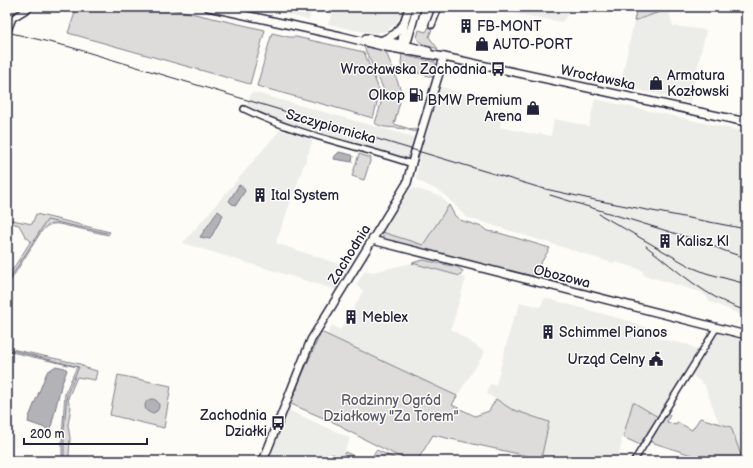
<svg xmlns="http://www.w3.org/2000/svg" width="753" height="468" font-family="'Balsamiq Sans',sans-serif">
<rect width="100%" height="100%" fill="#fdfcf7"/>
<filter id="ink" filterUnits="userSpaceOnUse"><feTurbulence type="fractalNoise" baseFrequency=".025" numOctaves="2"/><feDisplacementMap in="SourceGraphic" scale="8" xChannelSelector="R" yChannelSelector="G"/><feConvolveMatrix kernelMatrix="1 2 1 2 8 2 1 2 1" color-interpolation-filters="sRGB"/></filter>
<g filter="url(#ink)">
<g fill="#ecece9">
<polygon points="257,7 312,7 309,20"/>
<polygon points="335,7 403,7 401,15 395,24 386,31 377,33 358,31 328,24"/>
<polygon points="494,7 574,7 562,22 505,12 506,11 498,7"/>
<polygon points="668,9 673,26 706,30 690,102 620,86 634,21"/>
<polygon points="440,86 489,103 486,113 502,117 500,127 538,135 539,133 551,136 554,119 589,126 595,99 746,132 746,317 711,302 703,293 644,275 642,270 616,262 613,263 466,217 443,193 417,180 416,178 419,162 410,161 302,129 248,110 247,104 252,92 424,140"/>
<polygon points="280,130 313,140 276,242 278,244 349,267 336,290 183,243"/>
<polygon points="414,188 440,196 449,205 423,245 382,232 410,189"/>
<polygon points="412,263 466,278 451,329 485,352 457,396 327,335 332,325 340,330 359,299 363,291 356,285 365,270 373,272"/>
<polygon points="545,298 632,322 655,331 653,337 689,345 698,350 658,417 633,403 625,433 621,442 622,443 618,457 616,456 615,461 540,461 549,422 511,409 487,394 490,384 496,385 512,323 513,318 517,314 520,302 540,307"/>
<polygon points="718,333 746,341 746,461 743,461 731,427 719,423 704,384 692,375"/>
<polygon points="288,410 350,438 342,458 332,454 328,461 269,461"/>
</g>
<g fill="#dddcdb" stroke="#807f8b">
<polygon points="77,7 164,7 265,30 250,84 68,33"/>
<polygon points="637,7 674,7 634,21"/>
<path d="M 430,25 L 433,26 L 429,37 L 438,49 C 430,46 421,46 417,38 L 419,30 L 426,32 Z"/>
<polygon points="272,33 289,37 296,37 364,52 380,92 373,118 257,86"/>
<path d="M 363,45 L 381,49 L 386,52 L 402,93 L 399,94 L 397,101 L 400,102 L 394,124 L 413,130 L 415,129 L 418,131 L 417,132 C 410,131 404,128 397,128 C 389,127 381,128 375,123 L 379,111 L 384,90 Z"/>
<polygon points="402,53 407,54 406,56 435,62 437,67 434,76 432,77 402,68 401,64"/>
<polygon points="359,154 371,158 364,180 352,176"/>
<polygon points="449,205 455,216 460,220 482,227 487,231 499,233 550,248 534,274 532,278 384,240 382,232 423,245"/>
<path d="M 36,214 L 110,232 L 108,235 L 104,234 L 59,224 C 50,223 46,226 41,232 L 7,286 L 7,278 L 31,241 L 25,236 L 19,225 L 7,222 L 7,219 L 32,224 Z"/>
<polygon points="423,260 457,267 463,271 460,276 412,263"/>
<polygon points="321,332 457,396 452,405 475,416 489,411 496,399 511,409 549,422 541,459 433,435 417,461 409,461 403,457 400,457 344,429 342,426 291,404 290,402 295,391 298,389 297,387"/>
<polygon points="7,348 80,364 86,368 97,371 95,380 77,377 68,398 69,404 71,407 68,425 70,438 69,457 89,461 62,461 62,437 65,393 77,367 7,351"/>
<polygon points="118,375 171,386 164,428 110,415"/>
<polygon points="633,402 658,417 640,445 623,437"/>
<polygon points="667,415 670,415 667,422 676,425 677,422 692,430 700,418 731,427 743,461 710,461 651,442 649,441"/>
<polygon points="376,450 379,451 400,461 370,461"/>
<polygon points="345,452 365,461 328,461 332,454 342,458"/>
</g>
<g fill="#b2b2b7" stroke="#787885">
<polygon points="339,152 352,155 353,156 352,162 334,159 334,157"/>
<polygon points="239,185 243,187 245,191 236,205 232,204 229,201"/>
<polygon points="218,211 223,215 210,239 200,237"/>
<polygon points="56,366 65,368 67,370 61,386 51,427 48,429 28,422 29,417 47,372"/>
<circle cx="152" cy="406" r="7"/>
</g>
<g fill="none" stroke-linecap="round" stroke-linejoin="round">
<g stroke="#787885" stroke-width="1">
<polyline points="7,283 47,220 107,233"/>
<polyline points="7,349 79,367 67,394 64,431 64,461"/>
</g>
<defs>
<g id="street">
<polyline points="432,25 439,7"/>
<polyline points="7,33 13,18 31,7"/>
<path d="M 244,109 C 297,135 356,145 412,164"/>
<polyline points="634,461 717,327"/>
</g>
<g id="secondary">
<polyline points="208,7 341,36 386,47 444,57 746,122"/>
<polyline points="366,38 401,44 428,51"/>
<polyline points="383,40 395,34 403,24"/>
<polyline points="403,47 408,39 417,7"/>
<polyline points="401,48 405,20 409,7"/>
<polyline points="372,240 746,335"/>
<polyline points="263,461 311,340 407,183 414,155 444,57"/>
</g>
</defs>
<use href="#street" stroke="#22223b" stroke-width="8"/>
<use href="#secondary" stroke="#22223b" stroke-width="10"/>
<use href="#street" stroke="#fdfcf7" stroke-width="5"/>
<use href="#secondary" stroke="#fdfcf7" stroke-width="7"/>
<g stroke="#22223b" stroke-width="1">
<polyline points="7,32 70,47 541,188 595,200 746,229"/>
<polyline points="550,195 703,242 725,251 746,258"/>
<polyline points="599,214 691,267 706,273 746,284"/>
<path d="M 646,246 C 679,272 705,297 746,311"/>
</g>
</g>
</g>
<defs>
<symbol id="building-bare" viewBox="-9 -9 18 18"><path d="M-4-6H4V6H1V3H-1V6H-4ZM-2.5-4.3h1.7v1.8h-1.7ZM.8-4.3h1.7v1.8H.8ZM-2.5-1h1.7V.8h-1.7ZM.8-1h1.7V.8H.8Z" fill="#22223b" stroke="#fdfcf7" stroke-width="2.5" paint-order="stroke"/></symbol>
<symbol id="shop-bare" viewBox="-9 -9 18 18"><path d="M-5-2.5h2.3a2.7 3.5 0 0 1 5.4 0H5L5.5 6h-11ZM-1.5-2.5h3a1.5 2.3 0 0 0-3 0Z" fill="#22223b" stroke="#fdfcf7" stroke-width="2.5" paint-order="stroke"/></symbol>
<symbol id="bus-bare" viewBox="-9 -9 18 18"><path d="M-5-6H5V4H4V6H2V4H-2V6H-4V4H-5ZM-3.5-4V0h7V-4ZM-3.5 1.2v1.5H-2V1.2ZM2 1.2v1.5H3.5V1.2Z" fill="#22223b" stroke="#fdfcf7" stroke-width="2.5" paint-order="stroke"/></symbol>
<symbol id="fuel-bare" viewBox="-9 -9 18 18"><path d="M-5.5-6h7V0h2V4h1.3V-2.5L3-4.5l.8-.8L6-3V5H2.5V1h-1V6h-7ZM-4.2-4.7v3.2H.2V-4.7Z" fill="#22223b" stroke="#fdfcf7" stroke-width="2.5" paint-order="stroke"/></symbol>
<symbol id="civic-bare" viewBox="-9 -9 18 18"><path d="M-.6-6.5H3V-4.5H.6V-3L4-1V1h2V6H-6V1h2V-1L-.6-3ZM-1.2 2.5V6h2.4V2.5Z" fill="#22223b" stroke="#fdfcf7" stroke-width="2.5" paint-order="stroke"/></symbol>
</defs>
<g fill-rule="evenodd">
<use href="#building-bare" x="456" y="16" width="20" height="20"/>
<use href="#shop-bare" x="472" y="34" width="20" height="20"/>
<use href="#bus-bare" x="488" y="59" width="20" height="20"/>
<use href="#shop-bare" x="646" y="73" width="20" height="20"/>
<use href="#fuel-bare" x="406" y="85" width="20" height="20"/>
<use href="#shop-bare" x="523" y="98" width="20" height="20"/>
<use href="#building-bare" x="250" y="185" width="20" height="20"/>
<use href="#building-bare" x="655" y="231" width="20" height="20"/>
<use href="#building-bare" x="341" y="307" width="20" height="20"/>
<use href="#building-bare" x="538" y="322" width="20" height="20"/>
<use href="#civic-bare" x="646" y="349" width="20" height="20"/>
<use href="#bus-bare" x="268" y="413" width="20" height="20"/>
</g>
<g text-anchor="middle" stroke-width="3" stroke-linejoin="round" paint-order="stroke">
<g font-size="14" fill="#22223b" stroke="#fdfcf7" text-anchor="start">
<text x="477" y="31">FB-MONT</text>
<text x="493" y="49">AUTO-PORT</text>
<text x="487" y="74" text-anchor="end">Wrocławska Zachodnia</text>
<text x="667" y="80">Armatura<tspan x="667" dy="16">Kozłowski</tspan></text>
<text x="405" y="100" text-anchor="end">Olkop</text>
<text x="522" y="105" text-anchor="end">BMW Premium<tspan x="522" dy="16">Arena</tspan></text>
<text x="271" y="200">Ital System</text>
<text x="676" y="246">Kalisz Kl</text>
<text x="362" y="322">Meblex</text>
<text x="559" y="337">Schimmel Pianos</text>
<text x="645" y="364" text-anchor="end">Urząd Celny</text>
<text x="267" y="420" text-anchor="end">Zachodnia<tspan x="267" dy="16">Działki</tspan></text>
</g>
<g font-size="14" fill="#22223b" stroke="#fdfcf7">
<text transform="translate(598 77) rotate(12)" y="5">Wrocławska</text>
<text transform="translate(331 126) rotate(16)" y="5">Szczypiornicka</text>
<text transform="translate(349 254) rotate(-58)" y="5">Zachodnia</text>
<text transform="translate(562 276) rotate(14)" y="5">Obozowa</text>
</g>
<g font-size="14" fill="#5a5a6b" stroke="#fdfcf7">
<text x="391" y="405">Rodzinny Ogród<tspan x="391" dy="16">Działkowy "Za Torem"</tspan></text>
</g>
</g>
<rect width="753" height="468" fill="none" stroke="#fdfcf7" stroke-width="24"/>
<rect x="12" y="12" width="729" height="444" fill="none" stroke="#22223b" stroke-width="1.5" filter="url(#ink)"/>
<path d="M24 438v6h123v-6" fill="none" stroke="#22223b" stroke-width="2"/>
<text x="30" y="438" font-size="12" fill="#22223b" stroke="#fdfcf7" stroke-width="3" paint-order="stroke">200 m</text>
</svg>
